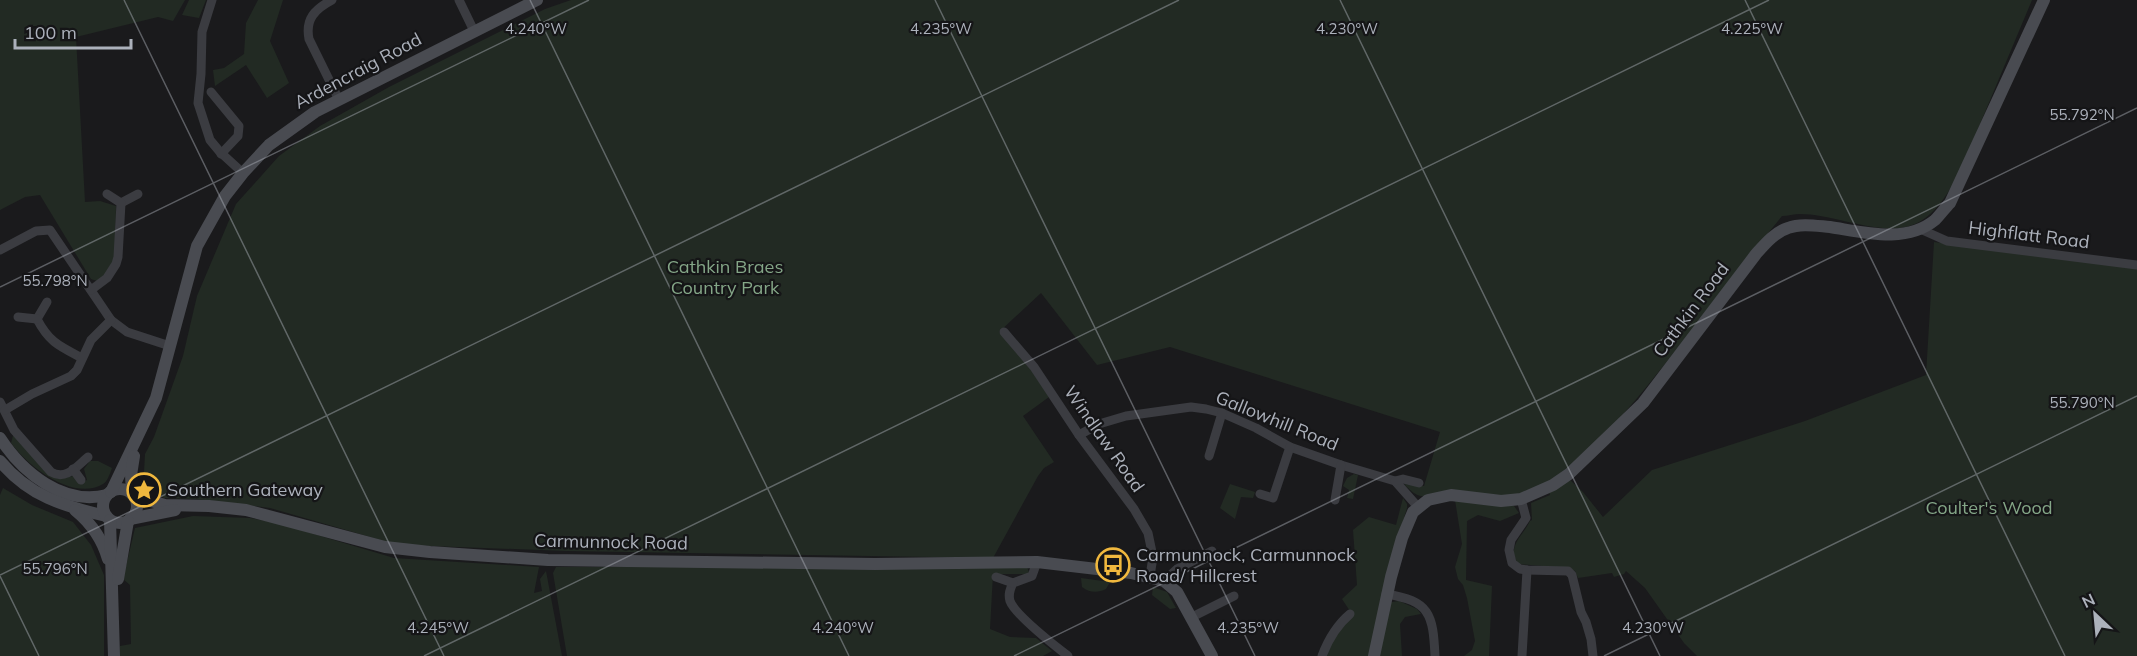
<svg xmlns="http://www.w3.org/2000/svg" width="2137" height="656" font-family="Mulish,sans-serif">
<rect width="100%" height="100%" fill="#1a1a1c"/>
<g fill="#222a23">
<polygon points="0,0 185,0 173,21 158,17 76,37 85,202 100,201 116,206 115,258 109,271 97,281 91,279 40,195 25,197 0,210"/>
<polygon points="189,0 206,0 199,18 182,15"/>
<polygon points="258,0 283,0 270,41 289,83 267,98 246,65 215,86 213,70 224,68 244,54 246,23"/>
<path d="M 571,0 L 2032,0 L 1962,167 C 1951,188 1938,214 1915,224 C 1883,238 1835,214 1800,214 C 1794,214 1788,216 1782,216 C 1750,255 1719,295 1688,335 C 1650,382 1580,478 1521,494 C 1498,500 1476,492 1453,491 C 1426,490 1425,507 1404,484 L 1424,486 L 1440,432 L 1170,347 L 1097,365 L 1041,293 L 999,332 L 1026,362 L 1049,397 L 1023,416 L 1054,462 L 1044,468 L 1038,476 L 993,558 L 566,551 L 430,546 L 391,543 L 270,508 L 197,499 L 164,498 L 151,489 L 144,472 L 145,454 L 154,437 L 183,356 L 197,296 L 236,204 L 279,156 L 320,126 L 389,87 L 545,9 Z"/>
<path d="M 1934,242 L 2137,268 L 2137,656 L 1697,656 L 1684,643 L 1645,588 L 1626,571 L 1624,574 L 1614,577 L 1612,573 L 1578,578 L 1575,571 L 1569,568 L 1518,564 C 1506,546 1523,536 1530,521 L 1532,520 L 1531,503 L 1550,495 L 1549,492 L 1570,480 L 1583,492 L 1603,517 L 1652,470 L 1805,421 L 1926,375 Z"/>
<path d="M 14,432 L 47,473 L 59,479 L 73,476 L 79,483 L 87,480 L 84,469 L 90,461 L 98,461 L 112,468 C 110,473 108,481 103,484 C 73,502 28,466 11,443 Z"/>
<polygon points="1354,474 1358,475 1353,499 1347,498 1349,490 1343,486 1347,478"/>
<polygon points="1230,484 1255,492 1253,498 1241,497 1235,519 1220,508"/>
<polygon points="3,488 32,505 73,522 91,545 104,575 104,656 0,656 0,495"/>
<polygon points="1403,498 1407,504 1407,508 1386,578 1371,656 1324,656 1336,634 1352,614 1342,599 1357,585 1353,530 1369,517 1396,525"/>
<polygon points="1455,500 1514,506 1519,513 1500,521 1478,515 1467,521 1466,580 1492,586 1489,656 1464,656 1472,650 1475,641 1467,598 1463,585 1458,579 1455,567 1462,544"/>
<polygon points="193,516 250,518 277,523 394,558 539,567 534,593 542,591 540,579 546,571 562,656 119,656 120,646 131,644 130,585 123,579 135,528"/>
<polygon points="556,567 1027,567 1029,572 1027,574 993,574 990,629 1010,637 1036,638 1052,651 1043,656 567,656 553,573"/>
<path d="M 1081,578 L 1110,582 L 1106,589 C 1098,593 1090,593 1082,587 Z"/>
<polygon points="1153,587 1167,592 1176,608 1170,609 1152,595"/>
<polygon points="1399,601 1417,609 1421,614 1405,617 1400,624 1402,656 1379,656 1388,605 1392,602"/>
</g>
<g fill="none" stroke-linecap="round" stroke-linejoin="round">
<g stroke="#3b3c41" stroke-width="9">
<polyline points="212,0 202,32 201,74 198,103 210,140 220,152 243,173"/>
<path d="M 332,0 C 315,9 305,19 309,39 L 339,100"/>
<polyline points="459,0 474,31"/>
<polyline points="211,92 239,126 238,136 221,154"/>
<polyline points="121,203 138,194"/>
<polyline points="1920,229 1947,241 2137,265"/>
<polyline points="0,250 36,231 50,230 111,320 127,332 170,346"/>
<polyline points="91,290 107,278 116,264 118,257 121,203 107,194"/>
<path d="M 47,302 L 37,319 C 49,342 59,346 82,358"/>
<polyline points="18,317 37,319"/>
<polyline points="1004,332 1034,367 1079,435 1134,509 1148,533 1153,557 1150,576"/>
<path d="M 0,402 L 14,430 L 51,472 C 66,481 77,466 88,457"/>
<polyline points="5,410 32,394 71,376 77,370 91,340 111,320"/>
<polyline points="1079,435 1099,424 1126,416 1191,407 1206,409 1222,413 1256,428 1290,447 1341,465 1395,481 1418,507"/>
<polyline points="1209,456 1222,413"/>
<polyline points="73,469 81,480"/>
<polyline points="1395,481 1403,479 1419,483"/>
<polyline points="1260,494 1273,498 1290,447"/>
<polyline points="1521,499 1526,518 1511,540 1509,550 1512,563 1520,569 1527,570 1568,571 1572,575 1581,612 1586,622 1591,639 1593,656"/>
<polyline points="1335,500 1341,465"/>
<path d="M 1037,562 L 1032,576 L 1013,583 C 1010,589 1008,594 1010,601 C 1015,615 1054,645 1068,656"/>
<polyline points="996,577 1013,583"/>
<polyline points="1164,581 1177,569 1212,551"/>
<path d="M 1386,594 C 1430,601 1433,614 1435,656"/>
<polyline points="1192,617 1234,596"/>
<path d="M 1322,656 C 1328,640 1337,625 1350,614"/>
<polyline points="1522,656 1527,570"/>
</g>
<g stroke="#494b51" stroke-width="12">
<path d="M 0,438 C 23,473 63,506 107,495"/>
<path d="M 0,461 C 29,496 63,506 106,516"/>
<circle cx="120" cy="506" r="17"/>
<polyline points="111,492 156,398 197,246 225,196 243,173 269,145 315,112 537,0"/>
<polyline points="132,494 131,475 134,456"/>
<polyline points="134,496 165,505 209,506 246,510 385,547 430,552 548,560 875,564 1037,562 1131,573 1164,581 1177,592 1212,656"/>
<path d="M 75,510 C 91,523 102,538 108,559"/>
<polyline points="130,519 175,510"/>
<polyline points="110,520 114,656"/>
<polyline points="118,579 128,521"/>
<path d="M 1374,656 L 1391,577 L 1402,538 L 1413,512 L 1428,500 L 1451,495 L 1501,501 L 1521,499 L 1553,485 L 1569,474 L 1643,403 L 1756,254 C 1765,244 1775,232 1788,228 C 1801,223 1817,226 1830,227 C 1863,232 1906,244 1935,220 C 1940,215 1945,208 1950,203 L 2044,0"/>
</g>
</g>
<path fill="none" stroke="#acb1bb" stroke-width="1.5" stroke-opacity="0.45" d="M 124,0 L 444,656M 530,0 L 849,656M 935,0 L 1255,656M 1340,0 L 1660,656M 1745,0 L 2065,656M 0,287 L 589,0M 0,575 L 1179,0M 0,576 L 39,656M 424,656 L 1769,0M 1014,656 L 2137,108M 1604,656 L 2137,396"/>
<defs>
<symbol id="sight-ring" viewBox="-11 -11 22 22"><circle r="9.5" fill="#151517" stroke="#f0b83e" stroke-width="1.5"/><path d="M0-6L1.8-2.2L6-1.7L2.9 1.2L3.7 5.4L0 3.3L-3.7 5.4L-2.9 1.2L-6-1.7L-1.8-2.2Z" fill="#f0b83e"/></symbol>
<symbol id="bus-ring" viewBox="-11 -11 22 22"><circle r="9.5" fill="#151517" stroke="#f0b83e" stroke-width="1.5"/><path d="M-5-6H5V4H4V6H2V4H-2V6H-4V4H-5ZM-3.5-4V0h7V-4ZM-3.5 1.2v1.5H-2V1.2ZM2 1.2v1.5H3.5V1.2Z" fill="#f0b83e"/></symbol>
</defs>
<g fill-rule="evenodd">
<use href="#sight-ring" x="125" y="471" width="38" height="38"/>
<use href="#bus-ring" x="1094" y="546" width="38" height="38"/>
</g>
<g text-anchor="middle" stroke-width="4.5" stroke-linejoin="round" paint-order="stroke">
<g font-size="18" fill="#acb1bb" stroke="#151517">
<text transform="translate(358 71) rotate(-28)" y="6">Ardencraig Road</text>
<text transform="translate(2029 235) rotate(7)" y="6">Highflatt Road</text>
<text transform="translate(1691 310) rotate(-53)" y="6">Cathkin Road</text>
<text transform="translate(1277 421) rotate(22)" y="6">Gallowhill Road</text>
<text transform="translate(1104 439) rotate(55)" y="6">Windlaw Road</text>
<text transform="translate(611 542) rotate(1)" y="6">Carmunnock Road</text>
</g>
<g font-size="18" fill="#84a687" stroke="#151517">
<text x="725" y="273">Cathkin Braes<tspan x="725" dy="21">Country Park</tspan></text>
<text x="1989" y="514">Coulter's Wood</text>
</g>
<g font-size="18" fill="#acb1bb" stroke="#151517" text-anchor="start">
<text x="167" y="496">Southern Gateway</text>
<text x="1136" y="561">Carmunnock, Carmunnock<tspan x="1136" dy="21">Road/ Hillcrest</tspan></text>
</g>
</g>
<g font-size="15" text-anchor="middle" fill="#acb1bb" stroke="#151517" stroke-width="4.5" stroke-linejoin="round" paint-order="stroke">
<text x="536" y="34">4.240°W</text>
<text x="941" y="34">4.235°W</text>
<text x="1347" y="34">4.230°W</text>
<text x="1752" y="34">4.225°W</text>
<text x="2082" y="120">55.792°N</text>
<text x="55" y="286">55.798°N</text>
<text x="2082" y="408">55.790°N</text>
<text x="55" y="574">55.796°N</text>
<text x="438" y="633">4.245°W</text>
<text x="843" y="633">4.240°W</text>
<text x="1248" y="633">4.235°W</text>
<text x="1653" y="633">4.230°W</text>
</g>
<g transform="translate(2095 614) rotate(334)" stroke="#151517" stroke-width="4.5" paint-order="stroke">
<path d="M0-4.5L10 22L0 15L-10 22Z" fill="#acb1bb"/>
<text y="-9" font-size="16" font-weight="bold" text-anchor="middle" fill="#acb1bb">N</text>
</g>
<path d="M15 39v9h116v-9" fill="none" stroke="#acb1bb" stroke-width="3"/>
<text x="24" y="39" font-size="18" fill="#acb1bb" stroke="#151517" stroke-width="4.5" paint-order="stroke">100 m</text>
</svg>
